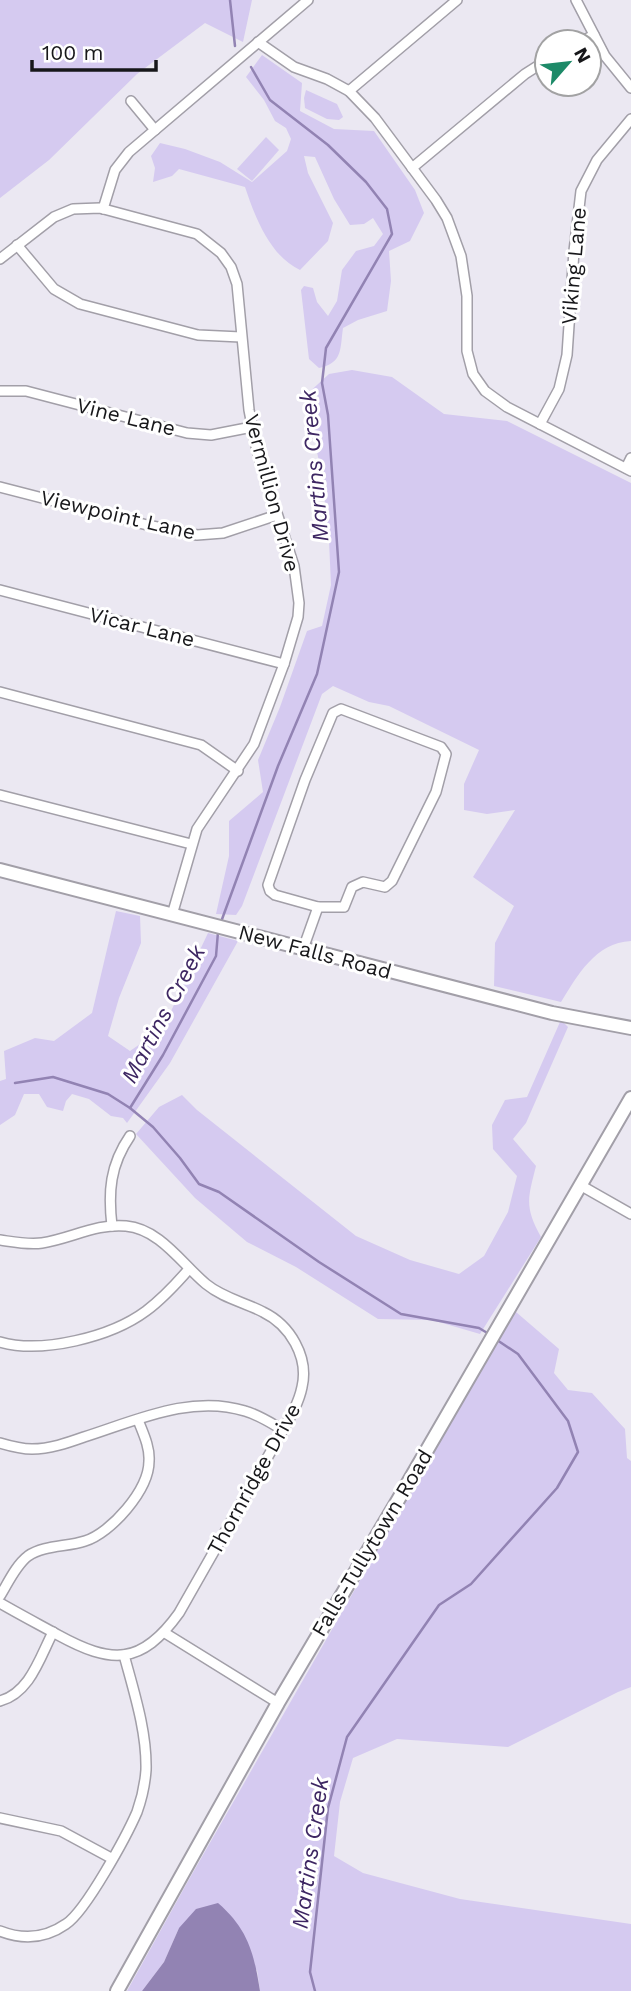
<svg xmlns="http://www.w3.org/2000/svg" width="631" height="1991" font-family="'Work Sans',sans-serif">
<rect width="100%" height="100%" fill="#ebe8f2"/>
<g fill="#d5caf0">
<polygon points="0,0 252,0 243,42 205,23 137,74 49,160 0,198"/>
<path d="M 262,55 L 302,83 L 300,111 L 334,129 L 374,131 L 415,190 L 424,213 L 410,241 L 389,251 L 391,281 L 387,311 L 358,320 L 343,328 C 340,349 343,363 319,368 L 309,359 L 301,290 L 304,286 L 313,288 L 317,302 L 328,316 L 337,301 L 342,270 L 356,251 L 374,246 L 383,234 L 373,218 L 364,224 L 350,225 L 334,199 L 315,157 L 304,156 L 308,173 L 333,223 L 328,241 L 300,270 C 270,256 255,217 245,187 L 179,169 L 172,176 L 153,182 L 155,168 L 151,156 L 160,143 L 185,149 L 220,162 L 252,182 L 287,151 L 291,139 L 286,128 L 275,121 L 264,100 L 246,77 Z"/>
<polygon points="306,90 337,104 343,117 339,120 327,119 305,108 304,98"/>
<polygon points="266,137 279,150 252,181 237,169"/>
<path d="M 352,370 L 392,377 L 444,414 L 507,421 L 631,483 L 631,941 C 595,943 578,975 561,1002 L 494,986 L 495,943 L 514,906 L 473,877 L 515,810 L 487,814 L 464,810 L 464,784 L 479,750 L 389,706 L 369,702 L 333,686 L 322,694 L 242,906 L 236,915 L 216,914 L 229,856 L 229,821 L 263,792 L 258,760 L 280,707 L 307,631 L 322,626 L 331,585 L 329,541 L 322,475 L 310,420 L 306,395 L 329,374 Z"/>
<polygon points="116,911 140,916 141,943 119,998 108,1036 130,1051 163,1028 208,933 238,941 170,1063 127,1123 123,1118 111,1116 89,1099 72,1094 66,1101 63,1111 47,1107 39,1094 24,1094 15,1115 0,1125 0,1081 6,1079 4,1051 35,1038 54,1041 92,1013"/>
<path d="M 560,1022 L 564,1023 L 568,1027 L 526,1123 L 513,1139 L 536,1166 C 528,1198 524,1206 541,1237 L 480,1334 L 432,1320 L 378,1319 L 296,1267 L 247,1242 L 195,1198 L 136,1134 L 159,1107 L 182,1095 L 197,1110 L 356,1236 L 410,1260 L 459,1274 L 484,1256 L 508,1212 L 517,1176 L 493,1149 L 492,1125 L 505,1100 L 527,1097 Z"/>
<polygon points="516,1312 559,1349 554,1373 568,1390 592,1393 625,1429 627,1458 631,1461 631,1687 618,1692 508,1747 397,1739 353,1758 340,1802 334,1856 363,1873 460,1899 631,1924 631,1991 260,1991 257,1970 179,1928 164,1962 142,1991 127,1991 187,1883 497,1341"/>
</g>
<path fill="#9283b3" d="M 218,1903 C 248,1929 254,1953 260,1991 L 142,1991 L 164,1962 L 179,1928 L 196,1909 Z"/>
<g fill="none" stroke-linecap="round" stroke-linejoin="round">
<g stroke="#9283b3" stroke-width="2.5">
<polyline points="230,0 235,46"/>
<polyline points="221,922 278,766 317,674 339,572 328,415 322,383 326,348 392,234 387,209 366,182 328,145 270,100 251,67"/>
<polyline points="218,932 216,956 163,1055 130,1108 153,1127 180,1158 199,1184 219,1192 319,1262 401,1314 479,1328 489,1334"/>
<polyline points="15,1083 53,1077 108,1094 130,1108"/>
<polyline points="315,1991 310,1972 328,1808 347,1737 439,1605 471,1584 557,1488 578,1452 568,1421 518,1354 497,1340"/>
</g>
<defs>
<g id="street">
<polyline points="576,0 605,56 631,88"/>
<polyline points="258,42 294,67 327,79 349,91 375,118 436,200 447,218 461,256 467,296 467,351 473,374 485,391 507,407 631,471"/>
<polyline points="580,42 594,35"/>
<polyline points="349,91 457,0"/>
<polyline points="131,101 155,130"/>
<polyline points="412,168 525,74 547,60"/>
<polyline points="103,209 115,170 129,152 308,0"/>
<polyline points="17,245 54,289 80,304 198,335 241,337"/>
<polyline points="0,259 54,217 73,209 100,208 197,234 221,253 231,267 237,284 249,410 257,451 294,566 299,603 298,617 284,664 254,744 197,829 172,915"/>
<polyline points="0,391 26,391 187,433 211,435 252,427"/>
<polyline points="540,424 559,389 567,355 574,251 581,191 597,160 631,119"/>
<polyline points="626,468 631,458"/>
<polyline points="0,487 147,525 197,535 223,533 277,515"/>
<polyline points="0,590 284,664"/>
<polyline points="0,692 201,745 238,771"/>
<polygon points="341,709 441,747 446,754 436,792 392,881 385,887 363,882 352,887 344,907 318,907 275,895 270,891 268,885 305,780 333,713"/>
<polyline points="0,795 191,844"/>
<polyline points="303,949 318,907"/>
<polyline points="580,1185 631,1214"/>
<path d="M 112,1226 C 108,1192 110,1165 130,1136"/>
<path d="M 0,1240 C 14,1242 28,1245 42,1243 C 70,1239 97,1223 126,1226 C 160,1229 182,1264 206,1284 C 223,1298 244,1302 263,1312 C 290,1325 309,1357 302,1387 C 299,1402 291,1416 283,1430 L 179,1613 C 141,1666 111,1664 58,1635 C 38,1624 19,1614 0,1603"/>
<path d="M 0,1342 C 42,1354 111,1337 146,1311 C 162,1299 176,1284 189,1269"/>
<path d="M 0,1443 C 10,1446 21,1449 32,1449 C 50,1449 67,1443 84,1437 C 135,1421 191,1394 245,1411 C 259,1415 271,1423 283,1430"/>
<path d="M 0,1596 C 8,1583 16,1565 28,1556 C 44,1545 67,1547 85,1541 C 111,1533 149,1490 149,1461 C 150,1447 143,1433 138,1420"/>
<polyline points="165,1633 278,1703"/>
<path d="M 0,1701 C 30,1693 40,1657 53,1632"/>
<polyline points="0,1818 61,1831 111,1858"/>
<path d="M 0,1931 C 23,1940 46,1938 66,1924 C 86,1911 127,1835 137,1812 C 142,1798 145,1784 146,1770 C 147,1732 134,1692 124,1655"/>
</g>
<g id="secondary">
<polyline points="0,870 552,1013 631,1028"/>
<polyline points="117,1991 278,1703 398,1500 631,1098"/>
</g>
</defs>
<use href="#street" stroke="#a29fa8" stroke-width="12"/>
<use href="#secondary" stroke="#a29fa8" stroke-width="16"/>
<use href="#street" stroke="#fff" stroke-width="9"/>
<use href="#secondary" stroke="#fff" stroke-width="12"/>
</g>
<g text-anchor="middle" stroke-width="6" stroke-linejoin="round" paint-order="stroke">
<g font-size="21" fill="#17171a" stroke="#fff">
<text transform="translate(574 266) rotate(-85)" y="7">Viking Lane</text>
<text transform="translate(126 417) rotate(14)" y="7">Vine Lane</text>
<text transform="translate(272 493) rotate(75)" y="7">Vermillion Drive</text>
<text transform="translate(118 515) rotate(13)" y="7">Viewpoint Lane</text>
<text transform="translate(142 627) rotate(14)" y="7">Vicar Lane</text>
<text transform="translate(315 952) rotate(15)" y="7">New Falls Road</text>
<text transform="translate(254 1479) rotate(-61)" y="7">Thornridge Drive</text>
<text transform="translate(372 1543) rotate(-59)" y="7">Falls-Tullytown Road</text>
</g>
<g font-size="23" font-style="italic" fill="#3e2763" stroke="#fff">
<text transform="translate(314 466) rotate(-95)" y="8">Martins Creek</text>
<text transform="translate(163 1014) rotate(-62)" y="8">Martins Creek</text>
<text transform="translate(310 1853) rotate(-82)" y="8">Martins Creek</text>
</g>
</g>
<g transform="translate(568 63) rotate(62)"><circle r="33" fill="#ffffff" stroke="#a2a2a3" stroke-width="2"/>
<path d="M0-5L12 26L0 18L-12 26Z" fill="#1d8a68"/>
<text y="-10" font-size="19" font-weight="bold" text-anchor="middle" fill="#17171a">N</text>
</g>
<path d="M32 60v10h124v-10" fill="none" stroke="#17171a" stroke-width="3.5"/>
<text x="42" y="60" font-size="21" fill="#17171a" stroke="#ffffff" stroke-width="5" paint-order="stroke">100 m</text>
</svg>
